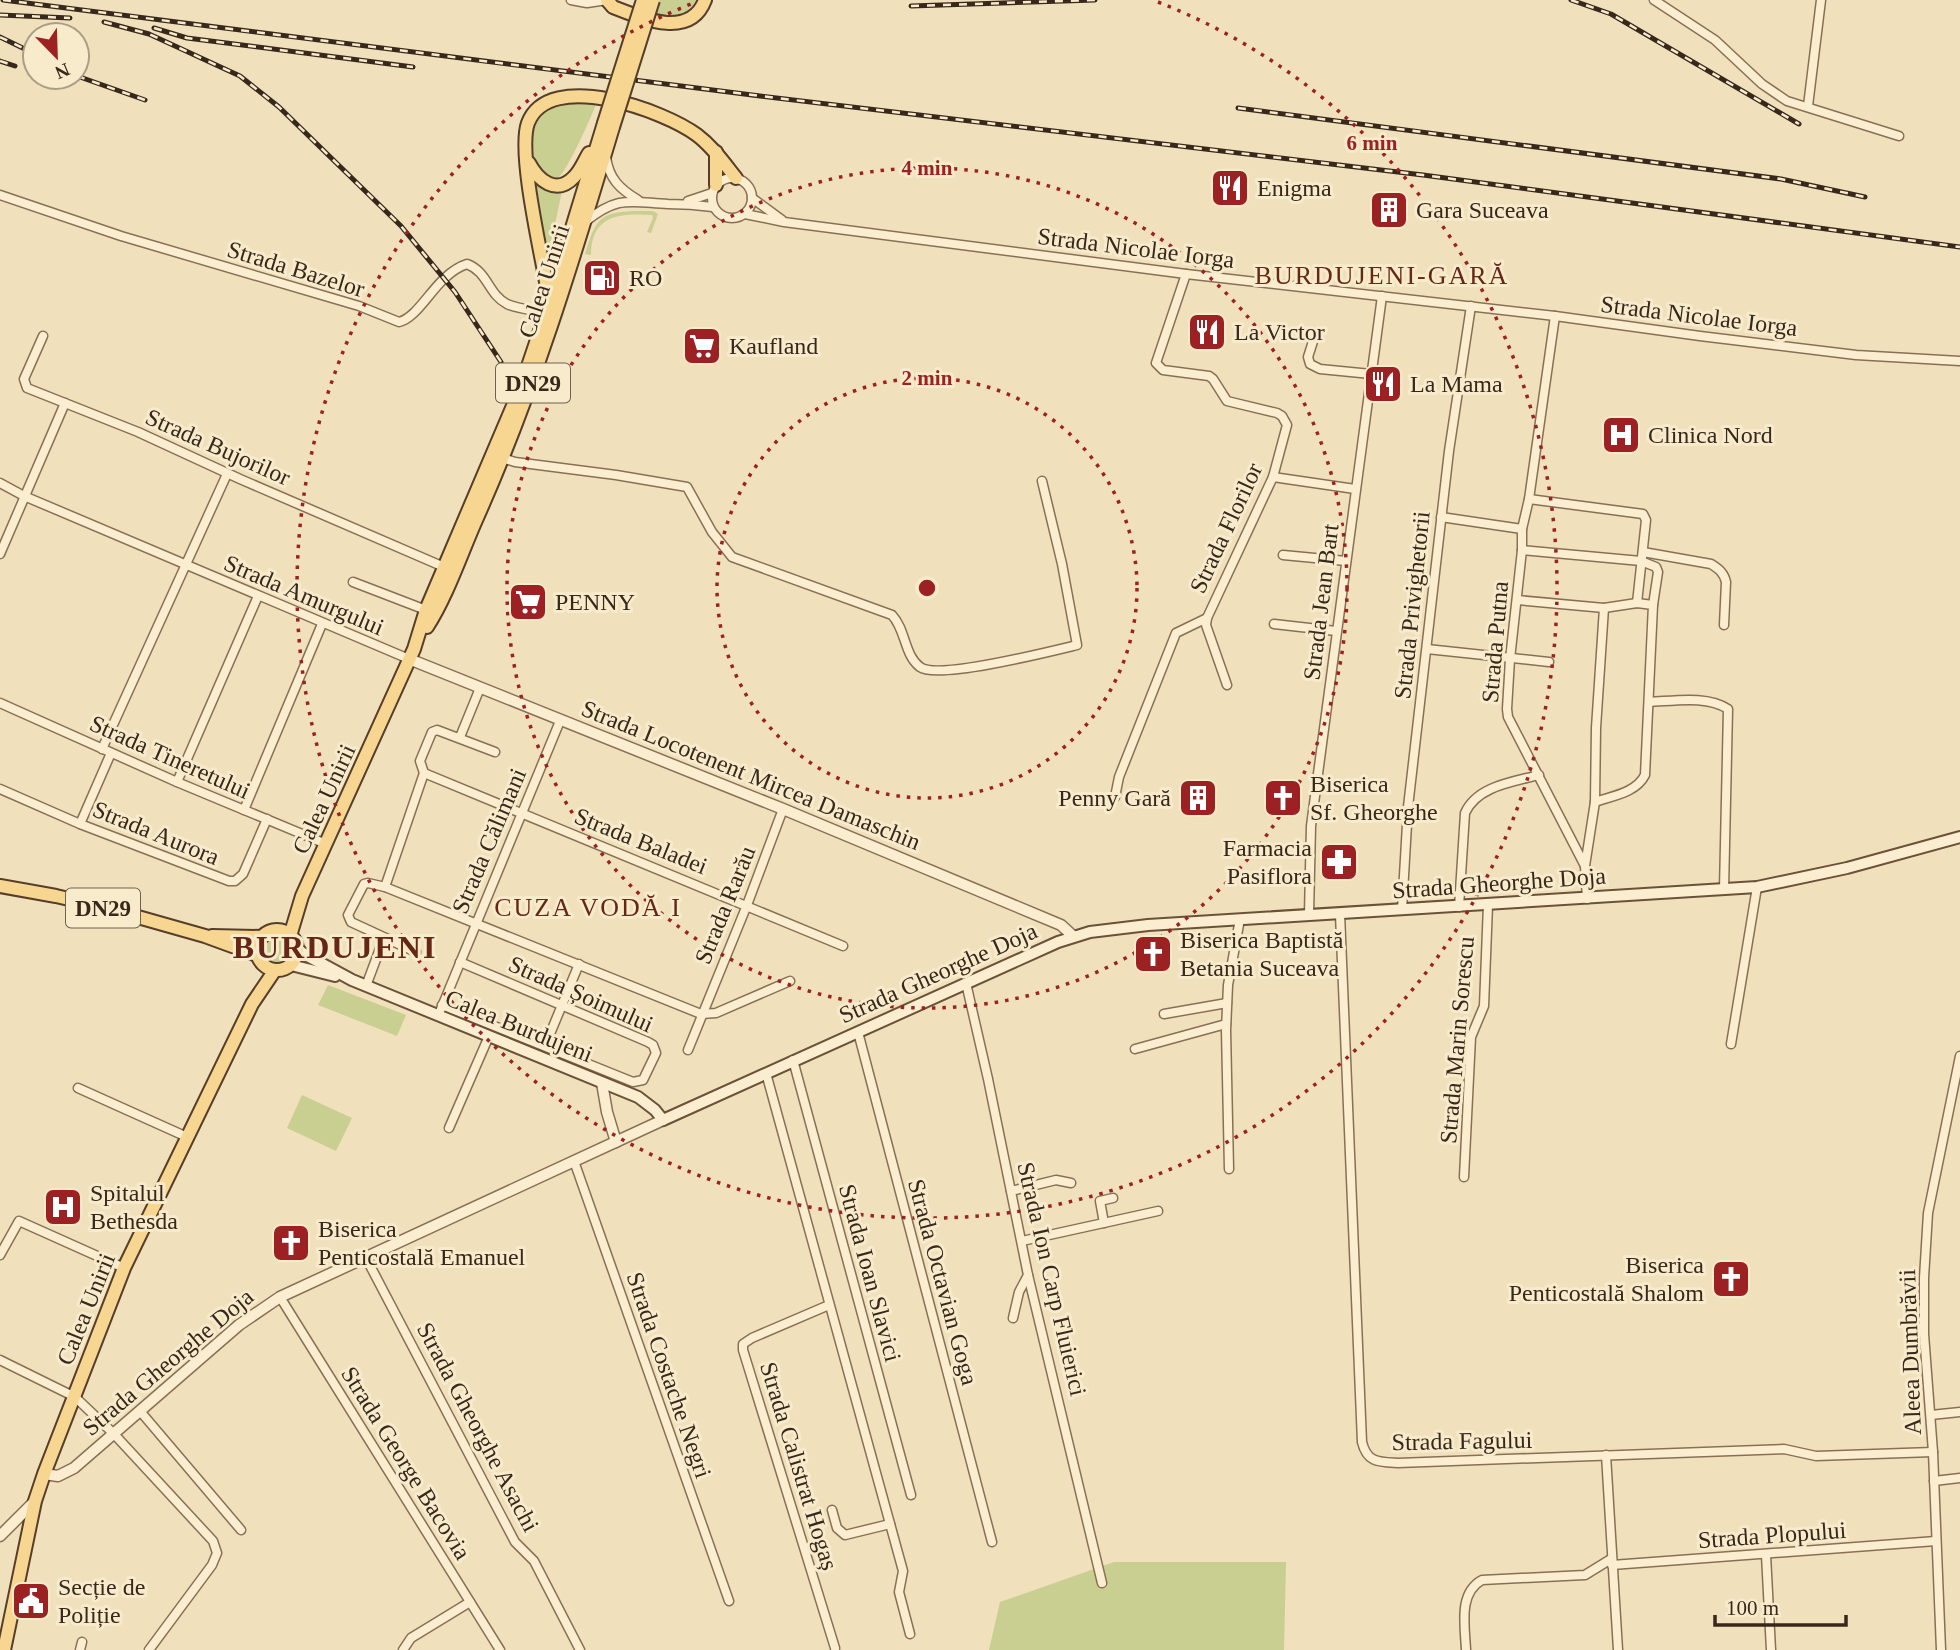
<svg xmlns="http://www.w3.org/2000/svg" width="1960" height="1650" font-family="'Times New Roman',serif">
<rect width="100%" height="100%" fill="#f0e0bc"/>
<g fill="#c8cf90">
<path d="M 658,0 L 696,0 C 687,17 671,17 653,16 Z"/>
<path d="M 597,101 C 594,112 567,171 559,177 C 555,181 554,180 549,180 C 536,167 533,160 533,142 C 534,101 565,103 597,101 Z"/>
<polygon points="533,179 548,189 562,191 549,253"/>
<path d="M 637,211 L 653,211 L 658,214 L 651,233 L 647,232 L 653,218 L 652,215 C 620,213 591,215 591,255 L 585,254 C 596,219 599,212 637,211 Z"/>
<circle cx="277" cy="950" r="12"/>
<polygon points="328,985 406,1015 397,1036 318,1005"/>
<polygon points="302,1095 352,1118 336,1151 287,1128"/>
<polygon points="1114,1562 1286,1562 1284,1650 989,1650 1000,1602"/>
</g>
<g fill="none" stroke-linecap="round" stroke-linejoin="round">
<defs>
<g id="minor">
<polyline points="571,0 587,3 607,0"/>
<polyline points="1654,0 1715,40 1762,84 1787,101 1899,136"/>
<polyline points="1808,106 1821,0"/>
<path d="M 606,157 C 609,179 620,189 638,200"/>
<circle cx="732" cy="198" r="20"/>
<path d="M 0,195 L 121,236 L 359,306 L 399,322 C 421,317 436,274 467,264 C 488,272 488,294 507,304 C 518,309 534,310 546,313"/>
<polyline points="752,198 782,220"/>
<polyline points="688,201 712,193"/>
<polyline points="745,214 784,222 1186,274 1555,316 1700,336 1856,355 1960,361"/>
<path d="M 585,222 C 618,195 630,202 668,204 C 683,204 698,205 713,207"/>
<polyline points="1186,274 1156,363 1163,370 1209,376 1213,379 1227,401 1277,413 1282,416 1287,425 1273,477 1207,618 1206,625 1227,685"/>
<polyline points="1555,316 1529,499 1522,529 1522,550 1510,659 1507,709 1508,717 1585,866"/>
<polyline points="1316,332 1308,357 1310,364 1320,369 1371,374"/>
<polyline points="43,336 24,379 27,388 138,432 240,479 444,567"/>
<path d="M 499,457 L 515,462 L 616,475 L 687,487 L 712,532 L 732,557 L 892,615 C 906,630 904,655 920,667 C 937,680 1052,651 1077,645 L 1062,564 L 1042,481"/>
<polyline points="1273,477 1355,489"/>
<polyline points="0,483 24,496 409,659"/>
<polyline points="1529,499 1643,514 1646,520 1637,603"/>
<polyline points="1441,517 1522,529"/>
<polyline points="1522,550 1641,561 1656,567 1658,572 1653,605"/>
<path d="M 1643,552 L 1711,564 C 1719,569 1724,573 1726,582 L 1724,625"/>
<polyline points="0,554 65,403"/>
<polyline points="1283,555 1346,561"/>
<polyline points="353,582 426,610"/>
<path d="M 1517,600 L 1604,608 L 1637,603 L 1653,605 L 1645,775 C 1636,793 1612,796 1595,802"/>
<polyline points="1274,624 1336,631"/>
<polyline points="1427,649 1549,662"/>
<path d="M 1649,702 C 1674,701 1707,695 1728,709 L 1724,890"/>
<polyline points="0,703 177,782 326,844"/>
<polyline points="460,737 480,688"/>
<polyline points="102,749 227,474"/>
<polyline points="424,773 843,946"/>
<polyline points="177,782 258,596"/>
<polyline points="0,789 80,824 229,881 235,881 243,874 267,819"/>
<polyline points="1115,797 1119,777 1176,633 1207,618"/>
<polyline points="244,810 322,624"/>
<polyline points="80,824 111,753"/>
<polyline points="385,887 424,773 420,761 432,732 437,730 495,752"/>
<polyline points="1587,899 1585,866 1595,802 1596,728 1604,608"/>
<path d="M 1459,907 L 1465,813 C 1477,786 1513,782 1539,775"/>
<polyline points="1402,910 1408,807 1449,451 1471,306"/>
<polyline points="1309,914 1311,826 1382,296"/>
<path d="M 1340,914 L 1362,1442 C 1367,1463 1379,1462 1398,1463 L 1784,1449 L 1816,1456 L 1933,1452"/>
<polyline points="416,952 351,922 348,915 364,884 368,883 385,887 701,1014 716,1013 790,981"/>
<polyline points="966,983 988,1079 1028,1275 1102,1583"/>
<polyline points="366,986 384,938"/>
<polyline points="442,1005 633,1082 643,1080 656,1053 653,1045 648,1042 460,962"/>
<polyline points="441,1009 560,721"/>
<polyline points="1164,1014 1227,1003"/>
<polyline points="858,1032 992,1542"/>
<polyline points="1731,1044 1757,887"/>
<polyline points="545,1046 579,964"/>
<polyline points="1135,1049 1226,1024"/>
<polyline points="688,1050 747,905 783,809"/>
<polyline points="793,1060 911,1495"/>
<polyline points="766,1073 903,1571 899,1592 910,1634"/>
<polyline points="78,1088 187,1137"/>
<polyline points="449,1128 489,1036"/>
<polyline points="574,1161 729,1601"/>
<polyline points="1229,1169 1226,1030 1228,985 1240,919"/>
<polyline points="1464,1177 1471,1037 1484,1006 1488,905"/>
<polyline points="1011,1191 1056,1180 1071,1183"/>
<polyline points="1104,1223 1100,1201 1113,1198"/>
<polyline points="1022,1241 1158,1211"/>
<polyline points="0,1255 19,1221 124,1268"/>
<polyline points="365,1256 515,1542 534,1561 580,1650"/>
<polyline points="280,1297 500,1650"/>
<polyline points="829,1305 752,1338 743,1344 743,1350 835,1648"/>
<polyline points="1013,1318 1019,1292 1028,1275"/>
<polyline points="0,1360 75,1397 114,1434 213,1541 217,1553 212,1565 149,1650"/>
<polyline points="140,1411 241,1530"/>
<polyline points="1931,1415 1960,1412"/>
<polyline points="1606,1455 1618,1650"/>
<polyline points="1934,1481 1960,1478"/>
<polyline points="832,1510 837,1528 845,1535 890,1524"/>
<polyline points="1766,1555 1771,1650"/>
<polyline points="1612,1565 1936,1541"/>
<polyline points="80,1650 82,1642"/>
<polyline points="403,1650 411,1638 470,1602"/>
<path d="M 1466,1650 C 1465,1626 1458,1593 1482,1580 L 1585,1575 L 1611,1559"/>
<polyline points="1941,1650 1933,1452 1924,1334 1924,1278 1928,1213 1960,1056"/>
</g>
<g id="tertiary">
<polyline points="409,659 783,809 1061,925 1073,936"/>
<polyline points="602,1083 607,1112 616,1142"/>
<polyline points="44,1474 58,1476 74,1468 239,1325 280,1297 663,1120"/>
<polyline points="0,1536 34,1502"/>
</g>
<g id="secondary">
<polyline points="297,948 304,954 352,980 638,1097 655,1110 663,1120 1058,942 1090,932 1148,925 1757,887 1847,868 1960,837"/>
<polyline points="291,965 335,976"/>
</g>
<g id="primary">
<path d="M 607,0 L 613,7 C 641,18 690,40 705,0"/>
<polyline points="716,152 716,185"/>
<path d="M 529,163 C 538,180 556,196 574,177 C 581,170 584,161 589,153"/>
<path d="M 549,298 C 543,261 517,153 528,123 C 549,68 665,111 697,135 C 713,147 724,163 736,178"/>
<path d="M 427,627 C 447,596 461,554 476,520 C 533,393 573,261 613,127"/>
<polyline points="0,886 56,896 99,906 205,936 257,955"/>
<circle cx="277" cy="950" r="20"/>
<polyline points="212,936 262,937"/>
<polyline points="290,936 302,896 414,649 426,610 521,387 546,313 604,123"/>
<polyline points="4,1650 35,1501 44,1474 124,1268 252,1004 275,970"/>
</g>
</defs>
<use href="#minor" stroke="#897055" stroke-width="11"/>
<use href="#tertiary" stroke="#897055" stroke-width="13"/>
<use href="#secondary" stroke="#6b5138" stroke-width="14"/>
<use href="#primary" stroke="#563e2a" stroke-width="16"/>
<use href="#minor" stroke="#fbeed0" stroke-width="8"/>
<use href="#tertiary" stroke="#fbeed0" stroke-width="10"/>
<use href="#secondary" stroke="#fbeed0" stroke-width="10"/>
<use href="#primary" stroke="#f7d691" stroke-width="12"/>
<defs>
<g id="rail">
<polyline points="3,0 760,96 1423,175 1960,247"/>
<polyline points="1571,0 1611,14 1799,124"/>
<polyline points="911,6 1095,0"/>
<polyline points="0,15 70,18"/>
<polyline points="104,22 149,34 240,76 279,107 401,226 455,292 501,362"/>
<polyline points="154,28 187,38 413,67"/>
<polyline points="0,37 35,54"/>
<polyline points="0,61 15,66"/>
<polyline points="77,76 145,100"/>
<polyline points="1238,108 1781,179 1865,197"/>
</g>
</defs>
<use href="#rail" stroke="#37281b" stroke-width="5"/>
<use href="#rail" stroke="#f7ebcc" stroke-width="2.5" stroke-dasharray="8" stroke-linecap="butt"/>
<defs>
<g id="primary-bridge">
<polyline points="604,123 643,0"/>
<polyline points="613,127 653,0"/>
</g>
</defs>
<use href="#primary-bridge" stroke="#563e2a" stroke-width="16" stroke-linecap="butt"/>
<use href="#primary-bridge" stroke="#f7d691" stroke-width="12"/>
</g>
<g fill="none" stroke="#9c2123" stroke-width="3.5" stroke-dasharray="3.5 7">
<circle cx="927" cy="588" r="210"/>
<circle cx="927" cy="588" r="420"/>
<path d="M1158 2A630 630 0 1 1 696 2"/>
</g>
<defs>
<symbol id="restaurant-square" viewBox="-11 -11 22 22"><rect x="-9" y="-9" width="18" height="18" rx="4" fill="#9c2123" stroke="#f7ebcc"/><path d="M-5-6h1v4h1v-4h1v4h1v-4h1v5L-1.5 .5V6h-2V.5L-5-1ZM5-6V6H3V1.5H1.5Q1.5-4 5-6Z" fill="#fff"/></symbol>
<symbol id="building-square" viewBox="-11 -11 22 22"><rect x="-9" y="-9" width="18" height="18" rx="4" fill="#9c2123" stroke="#f7ebcc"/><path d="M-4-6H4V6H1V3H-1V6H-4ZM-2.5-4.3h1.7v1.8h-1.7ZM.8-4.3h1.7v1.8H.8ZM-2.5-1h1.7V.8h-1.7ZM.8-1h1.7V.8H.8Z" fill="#fff"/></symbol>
<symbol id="fuel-square" viewBox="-11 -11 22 22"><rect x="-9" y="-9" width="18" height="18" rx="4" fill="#9c2123" stroke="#f7ebcc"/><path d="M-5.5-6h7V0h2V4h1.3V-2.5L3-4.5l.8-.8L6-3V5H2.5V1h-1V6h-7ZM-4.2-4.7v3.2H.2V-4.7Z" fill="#fff"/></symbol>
<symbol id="supermarket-square" viewBox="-11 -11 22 22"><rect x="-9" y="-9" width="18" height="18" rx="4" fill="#9c2123" stroke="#f7ebcc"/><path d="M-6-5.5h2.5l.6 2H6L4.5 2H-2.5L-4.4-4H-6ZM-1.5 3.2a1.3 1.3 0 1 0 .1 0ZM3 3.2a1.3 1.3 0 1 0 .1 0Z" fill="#fff"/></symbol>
<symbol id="hospital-square" viewBox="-11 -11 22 22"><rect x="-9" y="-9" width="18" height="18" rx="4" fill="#9c2123" stroke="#f7ebcc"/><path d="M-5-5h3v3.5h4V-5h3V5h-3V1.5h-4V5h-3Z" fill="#fff"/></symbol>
<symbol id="church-square" viewBox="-11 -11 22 22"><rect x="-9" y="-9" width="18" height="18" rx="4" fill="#9c2123" stroke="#f7ebcc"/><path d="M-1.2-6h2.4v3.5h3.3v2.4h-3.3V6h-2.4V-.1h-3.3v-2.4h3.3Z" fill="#fff"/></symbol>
<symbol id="pharmacy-square" viewBox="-11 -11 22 22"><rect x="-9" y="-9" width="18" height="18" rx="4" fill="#9c2123" stroke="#f7ebcc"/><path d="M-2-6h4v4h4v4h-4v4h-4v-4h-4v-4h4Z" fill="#fff"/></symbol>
<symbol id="civic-square" viewBox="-11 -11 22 22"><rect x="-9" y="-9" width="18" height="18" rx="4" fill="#9c2123" stroke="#f7ebcc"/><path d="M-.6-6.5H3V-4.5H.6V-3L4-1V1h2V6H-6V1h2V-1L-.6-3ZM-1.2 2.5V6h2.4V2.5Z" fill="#fff"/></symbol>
</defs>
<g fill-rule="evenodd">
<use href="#restaurant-square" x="1208" y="166" width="44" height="44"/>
<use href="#building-square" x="1367" y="188" width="44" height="44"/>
<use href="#fuel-square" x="580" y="256" width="44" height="44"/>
<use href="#restaurant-square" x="1185" y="310" width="44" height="44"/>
<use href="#supermarket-square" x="680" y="324" width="44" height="44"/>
<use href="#restaurant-square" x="1361" y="362" width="44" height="44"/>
<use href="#hospital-square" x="1599" y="413" width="44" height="44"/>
<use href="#supermarket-square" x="506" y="580" width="44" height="44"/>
<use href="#building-square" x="1176" y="776" width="44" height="44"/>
<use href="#church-square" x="1261" y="776" width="44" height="44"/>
<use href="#pharmacy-square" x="1317" y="840" width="44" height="44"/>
<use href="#church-square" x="1131" y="932" width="44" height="44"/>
<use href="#hospital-square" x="41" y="1185" width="44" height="44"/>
<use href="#church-square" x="269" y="1221" width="44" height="44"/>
<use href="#church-square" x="1709" y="1257" width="44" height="44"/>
<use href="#civic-square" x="9" y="1579" width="44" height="44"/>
</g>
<g text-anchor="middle" stroke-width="6" stroke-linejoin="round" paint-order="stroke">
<g fill="#f7ebcc" stroke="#716250" stroke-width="2">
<rect x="496" y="363.5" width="74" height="39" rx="5"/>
<rect x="66" y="888.5" width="74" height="39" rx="5"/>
</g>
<g font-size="23" font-weight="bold" fill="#37281b">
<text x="533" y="391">DN29</text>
<text x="103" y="916">DN29</text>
</g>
<g font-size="24" fill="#37281b" stroke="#f7ebcc" text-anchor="start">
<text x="1257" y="196">Enigma</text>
<text x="1416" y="218">Gara Suceava</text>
<text x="629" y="286">RO</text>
<text x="1234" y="340">La Victor</text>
<text x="729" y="354">Kaufland</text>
<text x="1410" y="392">La Mama</text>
<text x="1648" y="443">Clinica Nord</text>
<text x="555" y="610">PENNY</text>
<text x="1310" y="792">Biserica<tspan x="1310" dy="28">Sf. Gheorghe</tspan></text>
<text x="1171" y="806" text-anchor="end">Penny Gară</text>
<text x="1312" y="856" text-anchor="end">Farmacia<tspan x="1312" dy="28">Pasiflora</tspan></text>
<text x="1180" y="948">Biserica Baptistă<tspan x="1180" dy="28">Betania Suceava</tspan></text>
<text x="90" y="1201">Spitalul<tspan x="90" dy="28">Bethesda</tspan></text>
<text x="318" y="1237">Biserica<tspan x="318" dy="28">Penticostală Emanuel</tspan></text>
<text x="1704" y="1273" text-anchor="end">Biserica<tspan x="1704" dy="28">Penticostală Shalom</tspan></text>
<text x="58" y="1595">Secție de<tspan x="58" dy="28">Poliție</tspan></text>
</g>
<g font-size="24" fill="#37281b" stroke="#f7ebcc">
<text transform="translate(1136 248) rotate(7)" y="8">Strada Nicolae Iorga</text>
<text transform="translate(296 269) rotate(17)" y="8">Strada Bazelor</text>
<text transform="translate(544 281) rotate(-72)" y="8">Calea Unirii</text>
<text transform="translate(1699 316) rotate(7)" y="8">Strada Nicolae Iorga</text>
<text transform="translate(218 447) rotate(24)" y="8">Strada Bujorilor</text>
<text transform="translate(1226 528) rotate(-65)" y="8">Strada Florilor</text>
<text transform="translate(304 595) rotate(23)" y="8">Strada Amurgului</text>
<text transform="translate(1321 602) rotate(-83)" y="8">Strada Jean Bart</text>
<text transform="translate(1412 605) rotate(-84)" y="8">Strada Privighetorii</text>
<text transform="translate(1495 642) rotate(-85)" y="8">Strada Putna</text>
<text transform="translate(170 757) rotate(24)" y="8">Strada Tineretului</text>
<text transform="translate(751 775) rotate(22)" y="8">Strada Locotenent Mircea Damaschin</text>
<text transform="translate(324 799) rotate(-65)" y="8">Calea Unirii</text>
<text transform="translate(156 833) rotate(22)" y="8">Strada Aurora</text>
<text transform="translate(489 841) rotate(-67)" y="8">Strada Călimani</text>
<text transform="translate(641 841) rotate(22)" y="8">Strada Baladei</text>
<text transform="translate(1499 883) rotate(-4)" y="8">Strada Gheorghe Doja</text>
<text transform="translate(725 905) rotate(-68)" y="8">Strada Rarău</text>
<text transform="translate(938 973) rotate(-24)" y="8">Strada Gheorghe Doja</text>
<text transform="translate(581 994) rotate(24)" y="8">Strada Șoimului</text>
<text transform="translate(519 1026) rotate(22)" y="8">Calea Burdujeni</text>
<text transform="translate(1457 1040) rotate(-85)" y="8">Strada Marin Sorescu</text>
<text transform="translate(870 1273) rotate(75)" y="8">Strada Ioan Slavici</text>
<text transform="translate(1052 1279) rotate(77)" y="8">Strada Ion Carp Fluierici</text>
<text transform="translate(943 1282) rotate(75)" y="8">Strada Octavian Goga</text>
<text transform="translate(86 1309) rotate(-68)" y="8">Calea Unirii</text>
<text transform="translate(1910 1352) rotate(-92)" y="8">Aleea Dumbrăvii</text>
<text transform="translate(168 1362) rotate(-40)" y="8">Strada Gheorghe Doja</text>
<text transform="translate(669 1375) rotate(71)" y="8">Strada Costache Negri</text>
<text transform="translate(478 1427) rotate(62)" y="8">Strada Gheorghe Asachi</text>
<text transform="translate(1462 1441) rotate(-1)" y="8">Strada Fagului</text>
<text transform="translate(406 1463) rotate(58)" y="8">Strada George Bacovia</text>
<text transform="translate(799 1466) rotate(73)" y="8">Strada Calistrat Hogaș</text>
<text transform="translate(1772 1535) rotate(-4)" y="8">Strada Plopului</text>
</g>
<g font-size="26" letter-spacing="2" fill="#672717" stroke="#f7ebcc">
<text x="1382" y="284">BURDUJENI-GARĂ</text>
<text x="588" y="916">CUZA VODĂ I</text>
</g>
<g font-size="32" font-weight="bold" letter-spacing="2" fill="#672717" stroke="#f7ebcc">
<text x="335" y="958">BURDUJENI</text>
</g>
</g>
<circle cx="927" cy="588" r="10" fill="#9c2123" stroke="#f7ebcc" stroke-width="3.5"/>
<g font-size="21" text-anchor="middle" font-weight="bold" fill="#9c2123" stroke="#f7ebcc" stroke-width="6" stroke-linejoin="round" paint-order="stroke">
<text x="1372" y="150">6 min</text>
<text x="927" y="175">4 min</text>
<text x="927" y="385">2 min</text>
</g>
<g transform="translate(56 56) rotate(157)"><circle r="33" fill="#f7ebcc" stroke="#aa9d85" stroke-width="2"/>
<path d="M0-5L12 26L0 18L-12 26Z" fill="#9c2123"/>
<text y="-10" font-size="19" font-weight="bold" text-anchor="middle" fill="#37281b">N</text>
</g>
<path d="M1715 1615v10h131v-10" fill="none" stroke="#37281b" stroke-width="3.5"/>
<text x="1726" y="1615" font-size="21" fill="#37281b" stroke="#f7ebcc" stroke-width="5" paint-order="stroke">100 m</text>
</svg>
